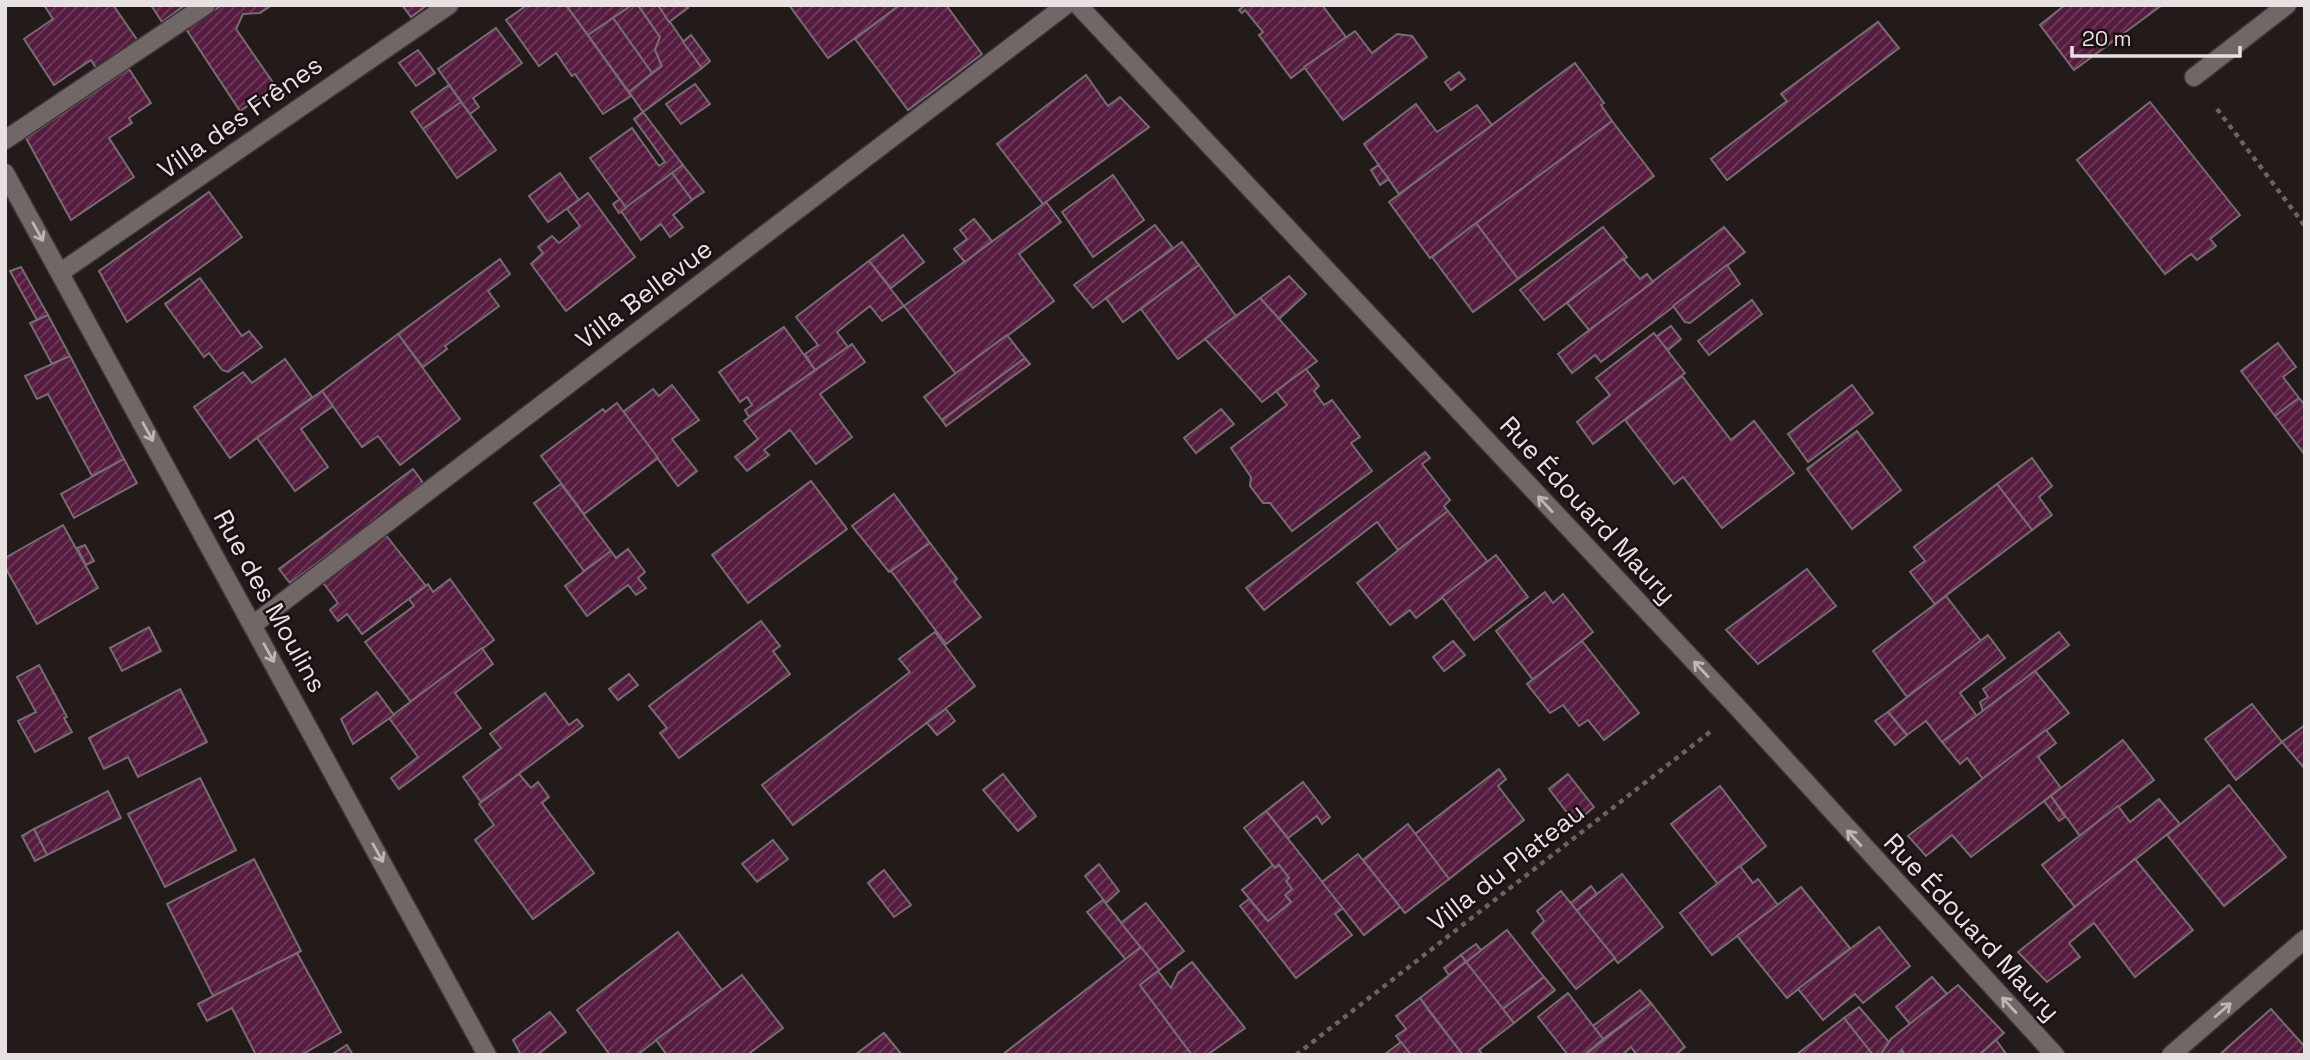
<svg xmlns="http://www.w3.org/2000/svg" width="2310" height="1060" font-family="'Space Grotesk',sans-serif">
<defs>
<pattern id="building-hatch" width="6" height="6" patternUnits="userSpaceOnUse" patternTransform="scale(1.75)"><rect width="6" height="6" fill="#561c3f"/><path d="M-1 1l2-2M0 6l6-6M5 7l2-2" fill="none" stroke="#6e3d5a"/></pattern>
</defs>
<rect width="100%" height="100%" fill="#231a1a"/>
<g fill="url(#building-hatch)" stroke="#766c71" stroke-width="2">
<polygon points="44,5 113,5 140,44 99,73 91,60 54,85 24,39 53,19"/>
<polygon points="151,5 185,5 162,22"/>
<polygon points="222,5 272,5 260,13 243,14 236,29 276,87 240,111 186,29"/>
<polygon points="402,5 427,5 411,17"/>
<polygon points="527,5 566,5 631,96 603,114 575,74 572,76 556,53 539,66 506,20"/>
<polygon points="566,5 632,5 588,35"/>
<polygon points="632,5 638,5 660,37 655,50 662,66 652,73 613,18"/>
<polygon points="638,5 658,5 702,68 643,112 629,92 662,66 655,50 660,37"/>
<polygon points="658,5 685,5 688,8 669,22"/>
<polygon points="789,5 900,5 828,58"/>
<polygon points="900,5 946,5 982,54 908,110 855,39"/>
<polygon points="1245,5 1322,5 1346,37 1291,78 1259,35 1263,32 1245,10 1242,13 1239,10"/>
<polygon points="2065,5 2162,5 2074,70 2040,25"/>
<polygon points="613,18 652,73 629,92 588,35"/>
<polygon points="1878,22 1899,48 1727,180 1711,159 1787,101 1781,94"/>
<polygon points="496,28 522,63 473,98 479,107 470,114 438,69"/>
<polygon points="1355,31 1372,53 1397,34 1412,36 1427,57 1343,120 1304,67"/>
<polygon points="691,35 710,61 702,68 683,42"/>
<polygon points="418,50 435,73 416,86 399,63"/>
<polygon points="1575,63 1604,103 1601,105 1612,121 1430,258 1389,202"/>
<polygon points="129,69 151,103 129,118 132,123 109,138 134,177 71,220 26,138"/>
<polygon points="1459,72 1465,79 1451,90 1445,82"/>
<polygon points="1086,75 1108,106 1120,97 1149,127 1043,204 997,144"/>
<polygon points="695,84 710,104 681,124 666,104"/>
<polygon points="449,85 461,102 423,129 411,112"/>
<polygon points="461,102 496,150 457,178 423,129"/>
<polygon points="2150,102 2240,215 2210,239 2216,246 2197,260 2191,254 2165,274 2077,160"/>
<polygon points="1416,104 1437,132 1477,105 1492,125 1399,194 1364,144"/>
<polygon points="643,112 683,165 626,208 590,158 632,128 659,166 665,162 634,119"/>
<polygon points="1612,121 1654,176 1518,279 1476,223"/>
<polygon points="683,165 704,192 692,200 672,173"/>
<polygon points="1378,165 1389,179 1380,185 1371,170"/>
<polygon points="560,173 579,200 548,222 529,196"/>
<polygon points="672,173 692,200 673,215 683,227 670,237 661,224 641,240 621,211"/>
<polygon points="1113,175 1144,220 1093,257 1062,212"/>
<polygon points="209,192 242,237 127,322 99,271"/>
<polygon points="588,193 635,257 566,311 531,264 543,253 538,247 552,236 559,243 580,226 567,209"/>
<polygon points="620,199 626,208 619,213 613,204"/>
<polygon points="1046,202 1061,222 1019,254 1054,301 956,374 904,306"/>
<polygon points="974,219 992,241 965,262 954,249 967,239 960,230"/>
<polygon points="1476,223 1518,279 1473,312 1432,257"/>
<polygon points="1155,225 1173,248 1093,308 1074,285"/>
<polygon points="1603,227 1627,257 1544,320 1520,290"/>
<polygon points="1724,227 1745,252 1601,362 1595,355 1572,373 1558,354"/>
<polygon points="903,235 924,262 891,288 869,261"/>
<polygon points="1182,242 1199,265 1123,322 1106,298"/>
<polygon points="500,259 510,274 488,291 499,306 445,346 447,349 423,367 398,334"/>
<polygon points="1623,259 1640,279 1647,274 1653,282 1589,330 1567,303"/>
<polygon points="869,261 904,306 882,321 870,306 837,332 848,347 815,370 805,354 818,345 796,317"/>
<polygon points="1199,265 1236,316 1178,359 1141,309"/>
<polygon points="1727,265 1740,284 1690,323 1685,322 1673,306"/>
<polygon points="21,267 48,315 37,320 10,271"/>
<polygon points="1289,276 1306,294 1279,319 1260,298"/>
<polygon points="200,278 242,336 249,331 262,347 228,372 222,370 209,353 204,357 165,304"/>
<polygon points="1260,298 1317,361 1262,402 1205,339"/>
<polygon points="1752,300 1762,314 1709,355 1698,341"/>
<polygon points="48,315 70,356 52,364 30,323"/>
<polygon points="1671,326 1681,339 1668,350 1656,337"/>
<polygon points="784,327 815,370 749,417 745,410 752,405 747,397 740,402 719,372"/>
<polygon points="1654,333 1685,373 1593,444 1577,422 1610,395 1596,378"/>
<polygon points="398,334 460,419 400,465 378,436 362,447 322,391"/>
<polygon points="1007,335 1025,358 942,420 924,397"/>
<polygon points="2278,343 2296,367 2283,377 2299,398 2275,416 2241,371"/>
<polygon points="852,344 865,362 820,394 852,437 816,464 790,430 764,450 769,455 747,471 735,457 758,439 744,421"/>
<polygon points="70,356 124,459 92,476 48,394 37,399 25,376"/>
<polygon points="1025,358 1030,364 946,426 942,420"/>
<polygon points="285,359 312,397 230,458 194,407 243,372 252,383"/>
<polygon points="1306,369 1319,386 1314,391 1324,405 1332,400 1360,437 1351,443 1372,471 1292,531 1270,503 1263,503 1250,486 1251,477 1231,448 1287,405 1276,391"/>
<polygon points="1682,376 1731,440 1754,421 1794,473 1722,528 1683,477 1674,484 1625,420"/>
<polygon points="672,385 699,420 672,439 697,471 678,486 623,412 653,389 659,396"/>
<polygon points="1852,385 1873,413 1808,462 1788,434"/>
<polygon points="322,391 333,406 301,429 328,467 295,491 257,438"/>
<polygon points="2299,398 2305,405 2305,455 2275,416"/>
<polygon points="617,403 658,458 584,514 541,456 603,409 605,412"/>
<polygon points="1221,409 1234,424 1196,453 1184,438"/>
<polygon points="1857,431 1901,490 1852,529 1807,469"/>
<polygon points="1425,452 1430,458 1422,464 1450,500 1444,506 1448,511 1398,550 1377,522 1264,610 1246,588"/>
<polygon points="2032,458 2052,486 2039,497 2052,515 2032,530 1997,484"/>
<polygon points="124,459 137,483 74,518 61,494"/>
<polygon points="413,469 424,484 290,583 279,569"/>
<polygon points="811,481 847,529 748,603 712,555"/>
<polygon points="561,484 611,551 584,571 534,503"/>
<polygon points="1997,484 2032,530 1935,604 1910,572 1925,561 1914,547"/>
<polygon points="894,494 930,543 889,572 852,526"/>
<polygon points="1448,511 1488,562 1416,618 1410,610 1390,625 1357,583"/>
<polygon points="63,525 98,588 37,624 5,567 5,558"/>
<polygon points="385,534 426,586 362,634 347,614 338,621 330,610 338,603 322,581"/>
<polygon points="930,543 957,579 954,582 981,617 946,644 891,571"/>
<polygon points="85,545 94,561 86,565 77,548"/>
<polygon points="628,549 645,572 638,578 646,588 636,595 628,585 587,616 565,586 611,551 616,558"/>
<polygon points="1496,555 1528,597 1474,640 1442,597"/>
<polygon points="1807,569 1836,606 1758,664 1726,630"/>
<polygon points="450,579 494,640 411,702 365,642 414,606 409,599 426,586 428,584 433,592"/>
<polygon points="1545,592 1553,603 1563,594 1593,632 1533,680 1496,631"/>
<polygon points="1946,596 1981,641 1907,697 1873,651"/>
<polygon points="761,621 780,646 773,651 790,674 679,758 660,733 667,728 649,706"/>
<polygon points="149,627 161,651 122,671 110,648"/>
<polygon points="935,632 975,686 793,825 762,785 910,672 899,659"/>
<polygon points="2059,632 2069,645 1983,711 1980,702 1988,697 1983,689"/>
<polygon points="1988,635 2005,658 1960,693 1977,716 1942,742 1926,721 1907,735 1888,712"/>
<polygon points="1453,641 1465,655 1444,671 1433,657"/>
<polygon points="1582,641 1639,713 1604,740 1588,720 1579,726 1563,705 1550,713 1527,684"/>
<polygon points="482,648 493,664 455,693 481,728 399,789 391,778 418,757 389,718"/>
<polygon points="39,665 67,717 64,718 72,732 35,752 18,721 36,712 17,677"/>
<polygon points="2035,671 2069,713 1983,779 1967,758 1960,764 1942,742"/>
<polygon points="629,674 638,685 618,700 609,689"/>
<polygon points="180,689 207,742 138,777 128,757 104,769 89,738"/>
<polygon points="377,692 394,715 353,744 341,719"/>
<polygon points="545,693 569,725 577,719 583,726 481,802 463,777 501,748 490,734"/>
<polygon points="2252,704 2282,742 2236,780 2205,739"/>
<polygon points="946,709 955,721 937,735 927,723"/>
<polygon points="1888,712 1907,735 1895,745 1875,721"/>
<polygon points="2305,725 2305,769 2282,742"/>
<polygon points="2046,730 2056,743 2038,757 2061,788 1971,857 1952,835 1926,856 1908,836"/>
<polygon points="2123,740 2154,780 2080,836 2051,796"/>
<polygon points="1499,769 1506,779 1498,786 1524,820 1449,879 1415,834"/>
<polygon points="519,774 531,788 538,782 549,797 542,803 594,873 533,919 475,840 494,825 479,804"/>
<polygon points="1003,774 1036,816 1018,831 983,790"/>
<polygon points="1568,774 1594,807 1575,823 1549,789"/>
<polygon points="200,778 236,850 165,887 128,814"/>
<polygon points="1303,782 1330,817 1322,824 1317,816 1288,838 1266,811"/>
<polygon points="2229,785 2286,857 2224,906 2167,835"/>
<polygon points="1720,786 1766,846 1718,884 1671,824"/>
<polygon points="108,791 121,818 47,855 34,829"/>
<polygon points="2051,796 2065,817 2059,821 2044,801"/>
<polygon points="2159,799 2180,824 2075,907 2042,865 2118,806 2130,822"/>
<polygon points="1266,811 1343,908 1335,914 1352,935 1296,978 1240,906 1249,899 1268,921 1291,902 1285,895 1292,889 1286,881 1289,878 1279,865 1275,868 1244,828"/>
<polygon points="1408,824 1449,879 1405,913 1363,860"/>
<polygon points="34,829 47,855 35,861 22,836"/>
<polygon points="773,840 788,859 757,882 742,864"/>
<polygon points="1358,854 1400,907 1364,935 1322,882"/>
<polygon points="254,859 301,951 213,996 167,904"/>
<polygon points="2135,859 2193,930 2135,977 2094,923 2069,943 2080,957 2047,982 2018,952"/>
<polygon points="1099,864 1119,891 1106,903 1085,876"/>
<polygon points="1273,865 1275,868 1279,865 1289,878 1286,881 1292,889 1285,895 1291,902 1268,921 1242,890"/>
<polygon points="1740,866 1753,883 1758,879 1778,905 1712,955 1680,913"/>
<polygon points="884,870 911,905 894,917 868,883"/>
<polygon points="1622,874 1663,927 1618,963 1576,911"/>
<polygon points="1591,886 1597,894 1576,911 1571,903"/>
<polygon points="1801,887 1850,948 1787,998 1737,936"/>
<polygon points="1561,891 1615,958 1576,989 1532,933 1544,921 1537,911"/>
<polygon points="1103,900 1141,947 1126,960 1087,912"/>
<polygon points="1146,903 1184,951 1159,970 1121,923"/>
<polygon points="1879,927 1910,966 1863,1003 1855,994 1823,1020 1798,989"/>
<polygon points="1507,930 1544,977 1503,1009 1466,962"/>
<polygon points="678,932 722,990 637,1055 610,1055 577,1010"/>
<polygon points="1476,944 1481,950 1466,962 1461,955"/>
<polygon points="1141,947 1159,970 1140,985 1192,1055 1002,1055"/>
<polygon points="297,953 341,1032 301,1055 256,1055 232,1008 207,1021 198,1004"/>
<polygon points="1461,955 1466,962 1449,975 1444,968"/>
<polygon points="1192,962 1245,1028 1207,1055 1192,1055 1140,985 1158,971 1171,988 1178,973"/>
<polygon points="1466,962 1514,1023 1479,1050 1483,1055 1463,1055 1420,998"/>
<polygon points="742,975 783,1028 747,1055 667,1055 656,1040"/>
<polygon points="1544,977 1555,990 1514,1023 1503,1009"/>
<polygon points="1932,977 1947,994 1910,1024 1896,1007"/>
<polygon points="1958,985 2004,1033 1996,1040 1979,1055 1905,1055 1902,1050 1899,1055 1880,1055 1891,1039"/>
<polygon points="1640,990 1651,1003 1603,1039 1593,1026"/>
<polygon points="1568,993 1603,1039 1584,1055 1568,1055 1538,1017"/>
<polygon points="1420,998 1429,1011 1463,1055 1411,1055 1396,1036 1406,1029 1396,1016"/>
<polygon points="1651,1003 1685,1047 1675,1055 1637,1055 1631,1047 1622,1055 1585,1055"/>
<polygon points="1859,1007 1889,1042 1880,1055 1873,1055 1844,1018"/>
<polygon points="2271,1009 2305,1047 2305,1055 2219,1055"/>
<polygon points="550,1012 566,1032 537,1055 521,1055 513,1040"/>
<polygon points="1844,1018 1873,1055 1796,1055"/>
<polygon points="884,1033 902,1055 855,1055"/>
<polygon points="1996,1040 2007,1055 1979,1055"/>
<polygon points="1401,1042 1411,1055 1384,1055"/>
<polygon points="347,1045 353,1055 331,1055"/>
</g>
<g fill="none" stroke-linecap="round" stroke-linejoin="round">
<defs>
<g id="minor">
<polyline points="1078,5 1739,709 2055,1055"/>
<polyline points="2194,77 2287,5"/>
<polyline points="5,140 206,5"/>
<polyline points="5,173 487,1055"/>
<polyline points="61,272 449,5"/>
<polyline points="254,624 1066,5"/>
<polyline points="2171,1055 2305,939"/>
</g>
</defs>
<use href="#minor" stroke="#3c3535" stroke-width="21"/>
<g stroke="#6b6262" stroke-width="4.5" stroke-dasharray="5 5" stroke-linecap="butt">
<polyline points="2217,109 2305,226"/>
<polyline points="1296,1055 1710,732"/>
</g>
<use href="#minor" stroke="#726767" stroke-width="18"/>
</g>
<defs><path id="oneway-shaft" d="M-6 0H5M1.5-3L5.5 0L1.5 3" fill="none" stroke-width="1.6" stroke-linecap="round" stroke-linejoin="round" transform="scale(1.75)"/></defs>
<g stroke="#bfb6b6">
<use href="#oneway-shaft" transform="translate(38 232) rotate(61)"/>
<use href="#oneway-shaft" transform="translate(148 432) rotate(61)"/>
<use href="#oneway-shaft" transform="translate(1545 504) rotate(-133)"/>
<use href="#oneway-shaft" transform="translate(269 653) rotate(61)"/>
<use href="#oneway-shaft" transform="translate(1701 669) rotate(-133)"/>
<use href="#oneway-shaft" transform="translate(1854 838) rotate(-132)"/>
<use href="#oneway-shaft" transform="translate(378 853) rotate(61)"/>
<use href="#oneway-shaft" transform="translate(2009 1005) rotate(-133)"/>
<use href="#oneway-shaft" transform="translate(2223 1010) rotate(-41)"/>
</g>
<g text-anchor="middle" stroke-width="5" stroke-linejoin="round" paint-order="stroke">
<g font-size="26" fill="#e8e1e1" stroke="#191111">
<text transform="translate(240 117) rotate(-35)" y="9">Villa des Frênes</text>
<text transform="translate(644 294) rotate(-37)" y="9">Villa Bellevue</text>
<text transform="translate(1588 510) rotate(47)" y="9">Rue Édouard Maury</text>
<text transform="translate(270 601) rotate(61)" y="9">Rue des Moulins</text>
<text transform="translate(1506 867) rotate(-38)" y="9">Villa du Plateau</text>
<text transform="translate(1972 927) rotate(47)" y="9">Rue Édouard Maury</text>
</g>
</g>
<rect width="2310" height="1060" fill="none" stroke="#e8e1e1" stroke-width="14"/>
<path d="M2072 46v10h168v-10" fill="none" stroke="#e8e1e1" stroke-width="3.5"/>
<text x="2082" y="46" font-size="21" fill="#e8e1e1" stroke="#191111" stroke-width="5" paint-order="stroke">20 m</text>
</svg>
